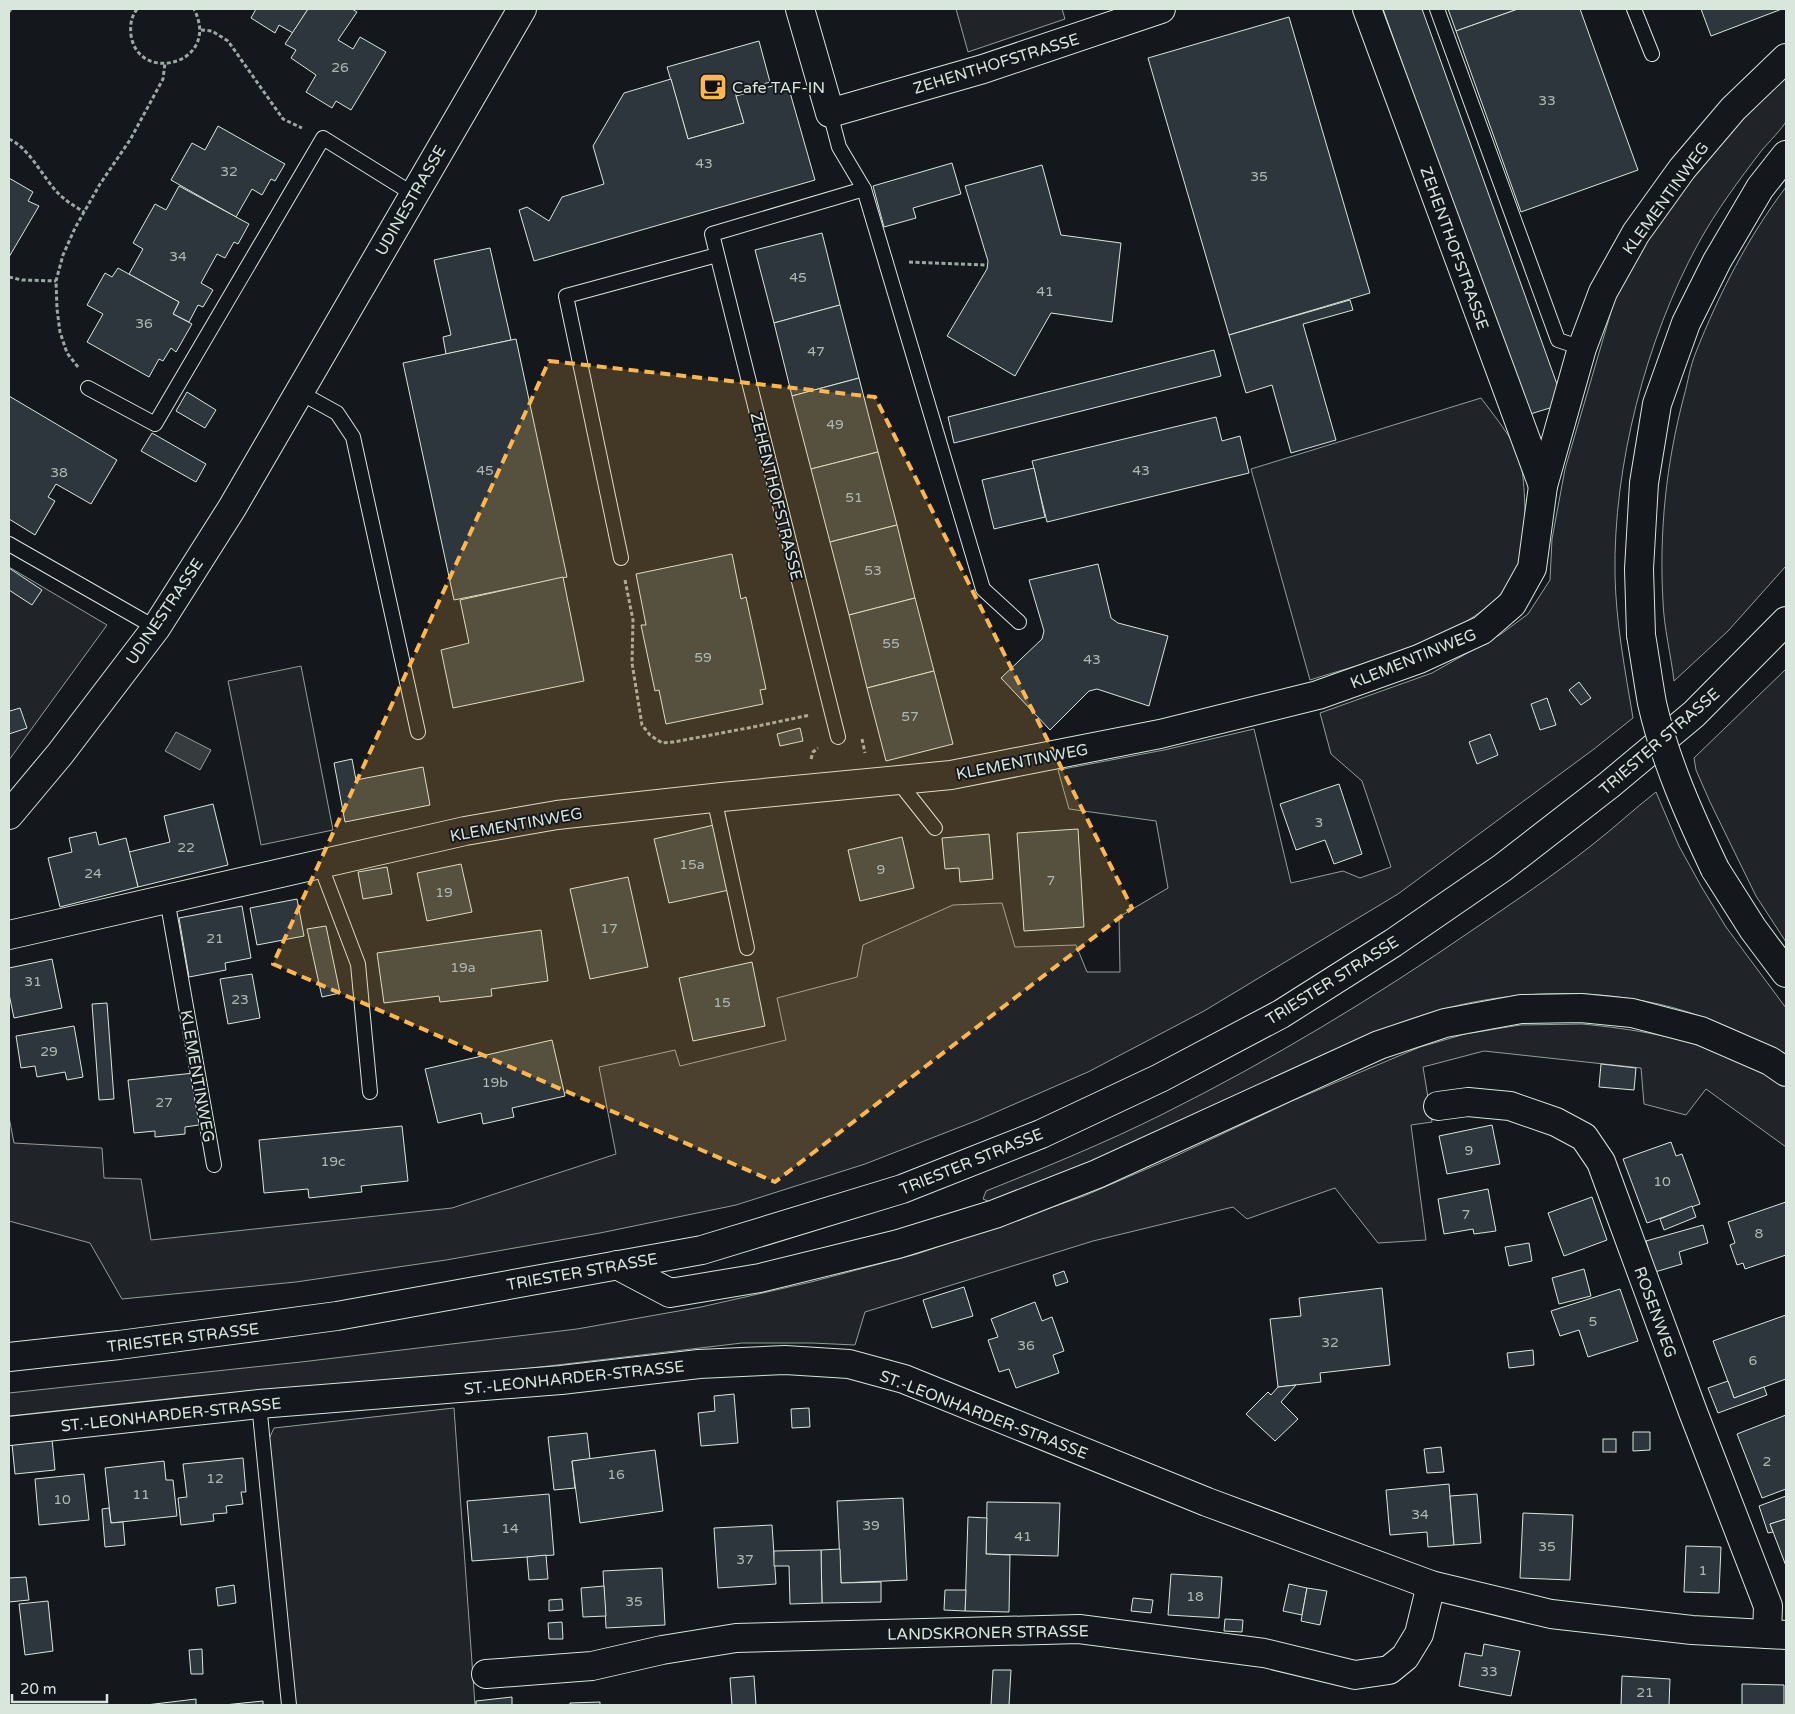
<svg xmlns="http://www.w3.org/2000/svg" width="1795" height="1714" font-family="'Varela Round',sans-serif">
<rect width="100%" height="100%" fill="#14181c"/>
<g fill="#202428" stroke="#939e99">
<polygon points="956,9 1062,9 1065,19 968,52"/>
<path d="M 1786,68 C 1786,78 1789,114 1786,121 C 1784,127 1767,144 1762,150 C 1739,180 1716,211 1698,244 C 1646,339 1613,467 1615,575 C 1616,623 1625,670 1633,718 L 1594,749 L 1398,894 L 1204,1011 L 1088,1072 L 978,1120 L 865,1164 L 736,1205 L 600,1233 L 446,1260 L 296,1282 L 122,1299 L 90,1243 L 9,1221 L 9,1117 L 14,1143 L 102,1148 L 104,1178 L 141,1179 L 151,1240 L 452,1208 L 616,1154 L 599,1067 L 675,1050 L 680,1066 L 786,1040 L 777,998 L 857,977 L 863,945 L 953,905 L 1002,903 L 1015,947 L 1076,945 L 1087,972 L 1120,972 L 1119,917 L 1168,888 L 1156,821 L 1069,809 L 1058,770 L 1164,750 L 1254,729 L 1291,883 L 1343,871 L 1360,878 L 1391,867 L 1362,781 L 1331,754 L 1320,713 L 1432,673 L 1501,634 L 1528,614 L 1550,580 L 1552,539 L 1565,469 L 1613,305 L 1628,268 L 1656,219 Z"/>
<path d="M 1786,187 L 1786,566 L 1728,631 L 1674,681 C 1671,655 1664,628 1663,602 C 1659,532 1666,464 1684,396 C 1688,382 1690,366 1696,352 C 1719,294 1748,237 1786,187 Z"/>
<path d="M 1481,398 C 1493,414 1506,430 1516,448 C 1524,462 1525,502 1525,519 C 1525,539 1524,560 1513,578 C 1478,636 1372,660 1310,680 L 1251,469 Z"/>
<polygon points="9,567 107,625 9,760"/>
<polygon points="301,666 333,830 261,845 228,681"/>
<polygon points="1786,669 1786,942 1756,896 1710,802 1696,770 1694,758"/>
<path d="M 1656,792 L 1679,846 L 1701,886 L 1726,927 L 1786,1008 L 1786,1054 C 1754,1039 1722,1023 1688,1012 C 1612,988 1525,988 1447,1008 C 1420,1015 1394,1025 1368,1035 L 1083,1166 L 993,1203 L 983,1199 L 986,1191 C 1046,1167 1105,1143 1163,1114 C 1271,1060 1374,998 1474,929 C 1514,902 1554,875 1592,845 C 1614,828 1634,809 1656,792 Z"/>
<path d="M 1582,1024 C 1633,1029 1685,1037 1732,1058 C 1748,1065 1764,1074 1780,1082 L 1786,1086 L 1786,1147 L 1706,1089 L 1686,1115 L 1644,1104 L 1641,1068 L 1484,1051 L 1423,1067 L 1432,1122 L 1411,1125 L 1426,1240 L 1378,1243 L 1335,1188 L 1247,1219 L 1233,1207 L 1093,1241 L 865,1312 L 855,1345 L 812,1343 L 742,1343 L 498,1372 L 386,1382 L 194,1396 L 9,1416 L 9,1393 L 301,1362 L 577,1329 L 701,1307 L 811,1282 L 917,1254 L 1084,1196 L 1165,1161 L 1292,1101 L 1420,1047 L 1465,1034 L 1520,1025 Z"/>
<polygon points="454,1408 475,1705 294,1705 269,1439 274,1428"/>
</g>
<polygon fill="#363b3e" stroke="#939e99" points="176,732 211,750 200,770 165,751"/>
<g fill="#2c363c" stroke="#d8e6dc">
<polygon points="256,9 308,9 293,33 279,25 275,33 251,18"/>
<polygon points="308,9 352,9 357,12 338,40 353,49 360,37 386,52 351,110 336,101 332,108 306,92 316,75 291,58 296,50 285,44"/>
<polygon points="1383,9 1422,9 1558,387 1553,407 1527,415"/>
<polygon points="1448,9 1518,9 1456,31"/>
<polygon points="1518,9 1580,9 1638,170 1521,212 1456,31"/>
<polygon points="1701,9 1782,9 1711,36"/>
<polygon points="1289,17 1370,293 1229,335 1148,58"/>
<polygon points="759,41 770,82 735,92 744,123 688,139 667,67"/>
<polygon points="671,79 688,139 744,123 736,96 787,82 815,180 534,261 519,210 527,207 549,221 562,197 604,184 593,146 624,93"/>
<polygon points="218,126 285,164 275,181 271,179 262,195 252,189 236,217 171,180 192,143 205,150"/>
<polygon points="952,163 961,194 913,208 916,218 884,227 873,186"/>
<polygon points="1042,165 1061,235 1121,243 1112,322 1051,313 1015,376 947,336 987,269 988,261 965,186"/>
<polygon points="9,178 33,192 28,201 39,206 9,257"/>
<polygon points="179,186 249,224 238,244 234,242 225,258 217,254 201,283 213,290 203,307 198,305 189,322 173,314 179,302 129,274 143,249 133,243 155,204 166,210"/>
<polygon points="822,233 840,305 774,323 755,250"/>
<polygon points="490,248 511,340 446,354 443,337 451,335 434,260"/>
<polygon points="118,268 179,302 173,314 192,324 176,352 171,348 163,361 159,359 149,377 87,342 103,314 87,305 105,273 112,277"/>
<polygon points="1350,300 1353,310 1303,324 1336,440 1291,453 1272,385 1246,393 1229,335"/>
<polygon points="840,305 859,378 792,396 774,323"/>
<polygon points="516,339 567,577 454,600 403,363"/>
<polygon points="1214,350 1221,376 954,443 948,417"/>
<polygon points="859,378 878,452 811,469 792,396"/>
<polygon points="187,392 216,410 205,428 176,411"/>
<polygon points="9,396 117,460 91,504 56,484 48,497 55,501 35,535 9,519"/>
<polygon points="1216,417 1222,441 1240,436 1249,473 1047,522 1032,461"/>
<polygon points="152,433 206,464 196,482 141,451"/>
<polygon points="878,452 897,525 830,542 811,469"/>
<polygon points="1034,468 1045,517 994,529 982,480"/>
<polygon points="897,525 915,598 849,615 830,542"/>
<polygon points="732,554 741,599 746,597 766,689 760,690 763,704 666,724 659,690 655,691 641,625 646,625 636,574"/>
<polygon points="1098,564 1111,618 1118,623 1168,636 1149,706 1097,689 1089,691 1050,730 1001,678 1042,639 1044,631 1029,580"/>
<polygon points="9,568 42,590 32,605 9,590"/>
<polygon points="563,577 584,681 453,708 441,650 469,643 460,600"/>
<polygon points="915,598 934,671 867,688 849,615"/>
<polygon points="934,671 953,744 886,761 867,688"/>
<polygon points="1579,682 1591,698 1581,705 1569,690"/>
<polygon points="1547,698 1556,725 1540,730 1531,704"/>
<polygon points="9,708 10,711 20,708 27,728 9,734"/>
<polygon points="800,728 803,741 780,746 777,734"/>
<polygon points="1490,734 1498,755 1477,764 1469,742"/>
<polygon points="352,759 356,780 423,767 430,805 345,822 334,763"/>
<polygon points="1339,784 1362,854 1334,864 1325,840 1296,850 1280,804"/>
<polygon points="213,804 228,865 138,887 129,852 170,842 164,816"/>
<polygon points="714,825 729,890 669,903 654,839"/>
<polygon points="1078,829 1084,927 1024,931 1017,833"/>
<polygon points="96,832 99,845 126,838 138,887 60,907 48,858 72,852 69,838"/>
<polygon points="989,834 993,879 960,882 959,868 945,869 942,838"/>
<polygon points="902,837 914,888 860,901 848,850"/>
<polygon points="461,864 472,912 427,921 417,873"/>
<polygon points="387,867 392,894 363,899 358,872"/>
<polygon points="628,877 648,967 590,979 570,889"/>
<polygon points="297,899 304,936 257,945 250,908"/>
<polygon points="242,906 251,958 225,963 226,970 189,977 179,918"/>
<polygon points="326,926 340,993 322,997 307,929"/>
<polygon points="541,930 548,981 491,989 492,996 440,1002 439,996 384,1003 377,953"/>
<polygon points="52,959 62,1008 14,1018 9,994 9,968"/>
<polygon points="752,962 765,1026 693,1041 679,978"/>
<polygon points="252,974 260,1018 228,1024 220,979"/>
<polygon points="107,1003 114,1099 99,1100 92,1004"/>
<polygon points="74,1026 83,1077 67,1080 65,1072 37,1077 35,1066 21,1068 16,1036"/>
<polygon points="552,1040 565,1096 512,1108 514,1117 483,1124 481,1113 438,1123 425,1069"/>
<polygon points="1601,1064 1636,1068 1634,1090 1599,1087"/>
<polygon points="194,1073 199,1125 185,1127 185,1134 155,1137 155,1131 134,1133 128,1080"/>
<polygon points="1492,1125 1500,1164 1447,1174 1439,1136"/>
<polygon points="402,1126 408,1181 361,1186 362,1192 309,1198 308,1189 264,1193 259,1140"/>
<polygon points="1671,1142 1676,1156 1682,1154 1700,1204 1647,1223 1623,1159"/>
<polygon points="1488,1189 1496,1231 1474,1234 1473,1229 1444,1234 1438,1199"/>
<polygon points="1592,1197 1607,1240 1564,1256 1548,1213"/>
<polygon points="1786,1202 1786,1255 1745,1269 1743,1263 1737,1265 1730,1245 1735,1243 1728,1222"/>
<polygon points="1692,1206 1696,1217 1664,1230 1660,1219"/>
<polygon points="1703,1225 1708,1243 1679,1252 1682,1264 1655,1272 1646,1241"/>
<polygon points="1529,1243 1532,1261 1509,1266 1505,1247"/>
<polygon points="1584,1269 1591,1296 1559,1304 1552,1278"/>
<polygon points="1064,1271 1068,1282 1056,1286 1053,1275"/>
<polygon points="964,1287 973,1316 932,1328 923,1300"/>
<polygon points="1382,1288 1390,1365 1320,1373 1321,1382 1278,1387 1270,1319 1301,1316 1299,1298"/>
<polygon points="1620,1289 1638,1341 1588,1357 1579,1330 1560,1336 1551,1311"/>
<polygon points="1035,1302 1042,1321 1052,1317 1064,1351 1053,1355 1059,1373 1016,1388 1009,1369 999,1372 988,1340 998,1337 991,1319"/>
<polygon points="1786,1315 1786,1379 1734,1398 1713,1341"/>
<polygon points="1533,1350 1534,1365 1509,1368 1507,1353"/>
<polygon points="1728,1381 1734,1398 1764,1387 1767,1395 1718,1413 1708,1388"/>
<polygon points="1296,1385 1281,1402 1298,1419 1275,1441 1246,1414 1268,1392 1271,1395 1278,1387"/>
<polygon points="734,1394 738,1443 701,1446 698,1413 715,1411 714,1396"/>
<polygon points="809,1408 810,1427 792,1428 791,1409"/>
<polygon points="1786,1415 1786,1489 1762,1498 1737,1434"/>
<polygon points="1633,1432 1650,1432 1650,1450 1633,1451"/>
<polygon points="587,1433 590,1459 572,1461 575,1488 554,1490 548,1437"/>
<polygon points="52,1439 55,1470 15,1474 12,1444"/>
<rect x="1603" y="1439" width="13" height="13"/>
<polygon points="1441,1447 1444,1472 1427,1473 1424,1449"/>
<polygon points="655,1450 663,1511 580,1523 572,1461"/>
<polygon points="243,1458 246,1492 241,1492 243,1504 226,1506 227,1513 213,1514 214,1521 181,1525 178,1498 187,1497 183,1464"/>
<polygon points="164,1461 166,1480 173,1480 177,1516 111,1523 105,1468"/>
<polygon points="84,1474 89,1520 39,1525 35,1479"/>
<polygon points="1449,1484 1454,1545 1428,1547 1427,1532 1390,1535 1386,1490"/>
<polygon points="549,1494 554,1555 472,1561 467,1501"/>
<polygon points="1477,1494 1481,1543 1454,1545 1450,1496"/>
<polygon points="1786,1496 1786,1519 1770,1524 1773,1532 1768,1533 1759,1506"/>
<polygon points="903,1498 907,1580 841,1583 837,1501"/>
<polygon points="987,1502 1060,1503 1058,1556 986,1554"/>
<polygon points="109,1508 111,1523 123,1522 125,1545 105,1547 102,1509"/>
<polygon points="1523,1513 1573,1515 1570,1580 1520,1578"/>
<polygon points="968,1517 987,1518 986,1554 1010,1555 1009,1612 965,1611"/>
<polygon points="1786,1519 1786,1566 1770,1524"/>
<polygon points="772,1525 776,1584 718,1588 714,1528"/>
<polygon points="1686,1546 1721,1547 1719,1593 1684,1592"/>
<polygon points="840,1549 841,1583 881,1582 881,1602 822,1603 821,1550"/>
<polygon points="821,1550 822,1603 790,1604 789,1566 774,1566 774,1551"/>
<polygon points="546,1555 548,1579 529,1580 527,1557"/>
<polygon points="662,1568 665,1625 606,1628 603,1571"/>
<polygon points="1171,1574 1222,1577 1219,1618 1168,1615"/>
<polygon points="26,1577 29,1600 9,1602 9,1578"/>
<polygon points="1289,1584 1307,1588 1302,1615 1283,1611"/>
<polygon points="234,1585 236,1603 218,1606 216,1588"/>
<polygon points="604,1586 606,1616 583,1617 581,1588"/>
<polygon points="1307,1588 1327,1591 1320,1625 1301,1621"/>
<polygon points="945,1590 966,1590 965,1611 944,1610"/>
<polygon points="1133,1598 1153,1600 1151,1613 1131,1611"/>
<polygon points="562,1599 563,1610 549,1611 549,1600"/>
<polygon points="48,1601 53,1651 25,1655 19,1604"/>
<polygon points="1225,1619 1243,1620 1242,1632 1224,1631"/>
<polygon points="562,1622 563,1639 549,1639 548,1623"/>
<polygon points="1484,1644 1520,1651 1511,1696 1459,1686 1465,1653 1482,1656"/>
<polygon points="202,1649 203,1674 191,1674 189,1650"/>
<polygon points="993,1670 1011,1670 1009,1705 991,1705"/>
<polygon points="754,1676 756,1705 732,1705 730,1678"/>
<polygon points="1622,1676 1670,1679 1669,1705 1621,1705"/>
<polygon points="1742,1684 1784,1685 1784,1705 1742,1705"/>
<polygon points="512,1697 512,1705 476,1705 476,1701"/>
<polygon points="196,1699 196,1705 146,1705"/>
<polygon points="263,1701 263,1705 224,1705"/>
<polygon points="600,1702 600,1705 570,1705 570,1703"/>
</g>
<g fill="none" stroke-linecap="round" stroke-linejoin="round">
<defs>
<g id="lane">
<polyline points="1437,9 1558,340 1582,348"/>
<polyline points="1634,9 1652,54"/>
<polyline points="830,113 839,147 864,189 983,589 1019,622"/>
<polyline points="88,388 155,424 323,138 413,194"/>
<polyline points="299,392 337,413 353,437 418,732"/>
<polyline points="9,544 156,628"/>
<polyline points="621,558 566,296 717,255"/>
<polyline points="838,737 712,234 864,189"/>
<polyline points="897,780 935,828"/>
<polyline points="714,798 747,948"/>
<polyline points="320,864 358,964 370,1092"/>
<polyline points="167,899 214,1165"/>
<polyline points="259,1404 289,1705"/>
</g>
<g id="street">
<polyline points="800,9 830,113 983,69 1161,9"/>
<polyline points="1367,9 1543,486"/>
<polyline points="9,815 60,754 156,628 232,508 522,9"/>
<polyline points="9,935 465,831 557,815 722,797 951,775 1160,734 1318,695 1419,659 1482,630 1512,604 1532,568 1543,486 1582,348 1603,292 1636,233 1682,169 1733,109 1786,58"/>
<polyline points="1438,1106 1468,1102 1510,1106 1556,1122 1584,1137 1601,1162 1693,1412 1768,1606 1767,1634"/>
<polyline points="9,1431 259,1404 561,1380 699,1364 785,1360 849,1364 904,1379 1207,1502 1431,1585 1551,1614 1692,1630 1786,1635"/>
<polyline points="486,1674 592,1666 662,1650 736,1638 1079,1629 1264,1653 1355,1675 1389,1670 1405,1657 1419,1634 1431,1585"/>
</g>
<g id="primary">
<polyline points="1641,635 1639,569 1644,483 1657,404 1686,323 1717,261 1760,188 1786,155"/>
<polyline points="1715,869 1753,929 1786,973"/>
<polyline points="617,1265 670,1293 760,1278 898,1244 995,1214 1097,1174 1379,1045 1445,1023 1521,1009 1581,1008 1632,1013 1701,1031 1770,1061 1786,1072"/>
<polyline points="9,1357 119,1345 337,1316 702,1250 902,1189 1041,1134 1160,1078 1281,1014 1393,943 1502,868 1609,785 1694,714 1786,621"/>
</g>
</defs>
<use href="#lane" stroke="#d8e6dc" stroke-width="16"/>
<use href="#street" stroke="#d8e6dc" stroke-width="30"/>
<use href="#primary" stroke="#d8e6dc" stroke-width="30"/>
<g stroke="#9da8a2" stroke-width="3" stroke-dasharray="4 2.5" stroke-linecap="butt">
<path d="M 137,9 C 131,17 130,25 131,35 C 138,85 222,64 194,9"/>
<polyline points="9,12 11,9"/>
<polyline points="201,30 212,31 228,41 283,119 302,128"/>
<path d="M 9,139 C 29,148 41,174 56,191 C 64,200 74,206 84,212"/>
<polyline points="909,262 986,265"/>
<polyline points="9,277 22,280 56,281"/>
<polyline points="78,367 67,353 60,332 57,309 56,281 63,255 75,228 100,184 130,140 163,79 165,63"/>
<polyline points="625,580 633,620 632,663 642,725 650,735 662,743 674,742 753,727 810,715"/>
<polyline points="862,739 865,753"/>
<polyline points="811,759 813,752 818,748"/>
</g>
<use href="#lane" stroke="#14181c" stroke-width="14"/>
<use href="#street" stroke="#14181c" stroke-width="28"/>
<use href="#primary" stroke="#14181c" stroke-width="28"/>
<defs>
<path id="primary-bridge" d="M 1641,635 C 1645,658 1648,681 1652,703 C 1665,761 1690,816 1715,869"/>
</defs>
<use href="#primary-bridge" stroke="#d8e6dc" stroke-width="30" stroke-linecap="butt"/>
<use href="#primary-bridge" stroke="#14181c" stroke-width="28"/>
</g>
<path fill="#ffb74d" fill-opacity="0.2" stroke="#ffb74d" stroke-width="4" stroke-dasharray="10 6" stroke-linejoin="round" d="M 549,361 L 875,397 L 1132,908 L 775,1182 L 273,964 Z"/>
<defs>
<symbol id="cafe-square" viewBox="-11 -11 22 22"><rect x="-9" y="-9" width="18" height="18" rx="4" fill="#ffb74d" stroke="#14181c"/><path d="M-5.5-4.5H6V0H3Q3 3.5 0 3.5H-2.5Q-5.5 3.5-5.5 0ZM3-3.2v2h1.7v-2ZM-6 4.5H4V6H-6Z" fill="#111"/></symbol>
</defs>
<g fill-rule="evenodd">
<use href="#cafe-square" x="697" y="71" width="32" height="32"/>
</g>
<g text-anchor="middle" stroke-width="4" stroke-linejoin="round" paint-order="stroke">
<g font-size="14" fill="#adbab4">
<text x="340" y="72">26</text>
<text x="1547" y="105">33</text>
<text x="704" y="168">43</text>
<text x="229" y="176">32</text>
<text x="1259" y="181">35</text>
<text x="178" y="261">34</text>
<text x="798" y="282">45</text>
<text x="1045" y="296">41</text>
<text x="144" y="328">36</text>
<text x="816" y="356">47</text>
<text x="835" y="429">49</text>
<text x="485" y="475">45</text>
<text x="1141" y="475">43</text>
<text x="59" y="477">38</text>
<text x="854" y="502">51</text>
<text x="873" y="575">53</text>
<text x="891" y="648">55</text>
<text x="703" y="662">59</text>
<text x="1092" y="664">43</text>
<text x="910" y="721">57</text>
<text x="1319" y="827">3</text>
<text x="186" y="852">22</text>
<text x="692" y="869">15a</text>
<text x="881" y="874">9</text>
<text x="93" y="878">24</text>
<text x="1051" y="885">7</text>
<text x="444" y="897">19</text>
<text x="609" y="933">17</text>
<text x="215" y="943">21</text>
<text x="463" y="972">19a</text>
<text x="33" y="986">31</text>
<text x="240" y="1004">23</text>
<text x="722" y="1007">15</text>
<text x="49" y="1056">29</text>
<text x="495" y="1087">19b</text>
<text x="164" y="1107">27</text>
<text x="1469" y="1155">9</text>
<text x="333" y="1166">19c</text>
<text x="1662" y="1186">10</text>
<text x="1466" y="1219">7</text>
<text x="1759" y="1238">8</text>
<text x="1593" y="1326">5</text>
<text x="1330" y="1347">32</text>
<text x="1026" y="1350">36</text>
<text x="1753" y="1365">6</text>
<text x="1767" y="1466">2</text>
<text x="616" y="1479">16</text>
<text x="215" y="1483">12</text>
<text x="141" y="1499">11</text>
<text x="62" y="1504">10</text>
<text x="1420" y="1519">34</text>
<text x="871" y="1530">39</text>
<text x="510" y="1533">14</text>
<text x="1023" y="1541">41</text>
<text x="1547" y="1551">35</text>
<text x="745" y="1564">37</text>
<text x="1703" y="1575">1</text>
<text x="1195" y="1601">18</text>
<text x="634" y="1606">35</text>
<text x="1489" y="1676">33</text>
<text x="1645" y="1697">21</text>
</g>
<g font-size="16" fill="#d8e6dc" stroke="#14181c">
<text transform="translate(996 63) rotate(-17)" y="6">ZEHENTHOFSTRASSE</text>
<text transform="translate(1665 198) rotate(-54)" y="6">KLEMENTINWEG</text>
<text transform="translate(410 200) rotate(-60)" y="6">UDINESTRASSE</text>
<text transform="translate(1455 248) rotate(70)" y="6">ZEHENTHOFSTRASSE</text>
<text transform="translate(777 496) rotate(76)" y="6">ZEHENTHOFSTRASSE</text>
<text transform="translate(164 611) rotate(-56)" y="6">UDINESTRASSE</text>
<text transform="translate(1413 658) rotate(-22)" y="6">KLEMENTINWEG</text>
<text transform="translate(1659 741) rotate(-41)" y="6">TRIESTER STRASSE</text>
<text transform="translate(1022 761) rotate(-11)" y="6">KLEMENTINWEG</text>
<text transform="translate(516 824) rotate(-10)" y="6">KLEMENTINWEG</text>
<text transform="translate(1332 980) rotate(-32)" y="6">TRIESTER STRASSE</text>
<text transform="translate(198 1076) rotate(80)" y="6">KLEMENTINWEG</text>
<text transform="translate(971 1161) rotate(-22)" y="6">TRIESTER STRASSE</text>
<text transform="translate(582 1271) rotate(-10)" y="6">TRIESTER STRASSE</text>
<text transform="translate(1656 1312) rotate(70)" y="6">ROSENWEG</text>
<text transform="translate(183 1337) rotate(-7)" y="6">TRIESTER STRASSE</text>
<text transform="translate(574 1377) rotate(-6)" y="6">ST.-LEONHARDER-STRASSE</text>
<text transform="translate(171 1414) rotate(-6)" y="6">ST.-LEONHARDER-STRASSE</text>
<text transform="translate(984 1414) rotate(21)" y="6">ST.-LEONHARDER-STRASSE</text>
<text transform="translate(988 1632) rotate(-1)" y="6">LANDSKRONER STRASSE</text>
</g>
<g font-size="16" fill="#d8e6dc" stroke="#14181c" text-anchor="start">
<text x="732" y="93">Cafe TAF-IN</text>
</g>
</g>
<rect width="1795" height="1714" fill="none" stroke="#d8e6dc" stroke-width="20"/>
<path d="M12 1694v8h95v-8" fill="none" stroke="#d8e6dc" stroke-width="2.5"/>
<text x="20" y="1694" font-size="15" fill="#d8e6dc" stroke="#14181c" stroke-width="4" paint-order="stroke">20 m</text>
</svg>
